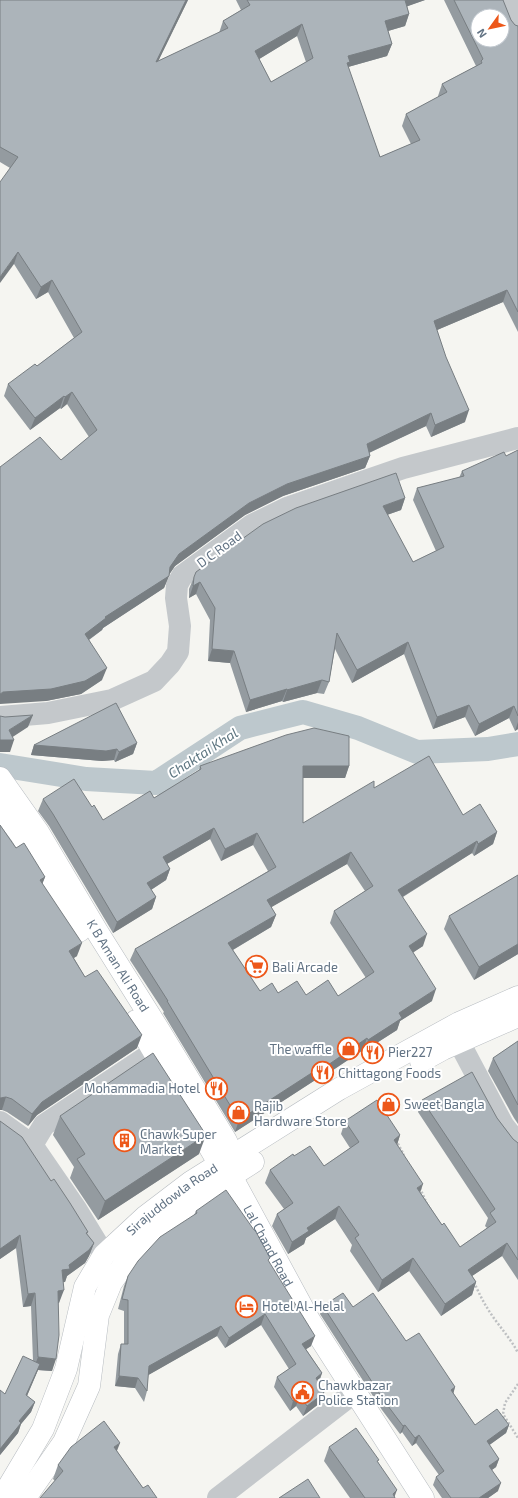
<svg xmlns="http://www.w3.org/2000/svg" width="518" height="1498" font-family="'Exo 2',sans-serif">
<rect width="100%" height="100%" fill="#f5f5f1"/>
<g fill="none" stroke-linecap="round" stroke-linejoin="round">
<polyline stroke="#bdc8cd" stroke-width="24" points="0,765 86,779 156,783 240,728 303,712 358,728 417,752 488,749 518,744"/>
<defs>
<g id="secondary">
<path id="s1" d="M 0,778 L 38,832 L 98,933 L 160,1032 L 226,1141 L 233,1157"/>
<polyline points="0,803 5,813 22,836 79,931"/>
<polyline points="136,1021 220,1165"/>
<polyline points="421,1061 443,1049 518,1016"/>
<path id="s2" d="M 231,1176 L 309,1320 L 423,1498"/>
<path id="s3" d="M 2,1498 L 43,1429 L 66,1369 L 85,1287 L 104,1255 L 145,1217 L 191,1182 L 339,1089 L 459,1023 L 518,997"/>
<polyline points="25,1498 64,1442 89,1386 98,1315 111,1283 125,1263 150,1236 231,1176 253,1162"/>
</g>
</defs>
<use href="#secondary" stroke="#b6bbc0" stroke-width="23"/>
<g stroke="#bec0c2" stroke-width="2.5" stroke-dasharray="2 2" stroke-linecap="butt">
<polyline points="396,1140 404,1155"/>
<polyline points="420,1188 427,1204"/>
<path d="M 474,1282 C 480,1296 487,1309 496,1321 C 504,1332 512,1341 518,1353"/>
<polyline points="518,1384 505,1403 503,1414 518,1438"/>
</g>
<g stroke="#c4c8cb" stroke-width="22">
<polyline points="507,0 518,27"/>
<polyline points="0,717 48,713 112,700 154,681 170,664 178,652 180,626 176,598 177,585 182,576 252,525 287,508 403,468 518,438"/>
<polyline points="459,1042 503,1125 518,1144"/>
<polyline points="0,1122 32,1145 76,1209 104,1255 121,1261"/>
<polyline points="32,1145 44,1125 154,1052"/>
<polyline points="218,1498 355,1392"/>
</g>
<use href="#secondary" stroke="#fff" stroke-width="22"/>
</g>
<g fill="#949ba0" fill-rule="evenodd">
<path d="M 0,0 L 188,0 L 158,61 L 219,33 L 223,21 L 241,10 L 236,0 L 425,0 L 407,6 L 409,14 L 405,26 L 388,31 L 392,44 L 387,56 L 348,67 L 348,68 L 380,157 L 411,144 L 402,126 L 406,114 L 438,97 L 438,96 L 442,84 L 476,66 L 444,0 L 503,0 L 511,20 L 515,25 L 518,26 L 518,332 L 503,302 L 437,330 L 465,422 L 431,437 L 426,426 L 369,453 L 370,456 L 365,468 L 283,496 L 245,515 L 175,566 L 169,575 L 164,588 L 103,628 L 102,630 L 89,640 L 102,680 L 81,694 L 46,701 L 61,460 L 89,437 L 67,404 L 61,409 L 60,408 L 30,430 L 4,396 L 8,384 L 37,366 L 74,338 L 48,292 L 36,299 L 14,264 L 10,168 L 0,162 ZM 297,36 L 306,62 L 271,82 L 259,59 Z"/>
<polygon points="518,450 518,729 515,731 509,718 475,736 465,717 433,729 404,654 352,683 335,649 329,682 324,694 317,693 283,702 282,701 246,712 230,663 208,661 210,620 196,594 189,598 189,589 194,577 405,498 401,510 387,515 413,562 436,551 413,500 417,488 459,478 462,471 506,456"/>
<polygon points="137,743 133,754 115,762 114,760 102,761 31,755 34,745"/>
<path d="M 200,766 L 349,766 L 345,778 L 303,778 L 303,823 L 374,788 L 463,815 L 497,832 L 493,844 L 474,856 L 472,853 L 403,897 L 423,946 L 413,952 L 432,1001 L 400,1021 L 397,1030 L 364,1051 L 363,1050 L 324,1076 L 323,1075 L 235,1132 L 163,1013 L 164,1012 L 130,960 L 135,949 L 268,871 L 253,845 L 221,861 L 210,839 L 167,864 L 170,869 L 166,880 L 151,890 L 156,897 L 152,909 L 113,933 L 49,826 L 38,811 L 43,799 L 92,807 L 103,820 L 154,798 L 199,770 ZM 347,864 L 365,891 L 334,911 L 330,923 L 366,978 L 338,996 L 306,995 L 260,991 L 233,950 L 271,927 L 276,915 L 271,907 Z"/>
<polygon points="16,848 45,877 42,884 77,956 74,958 85,977 137,1048 37,1115 28,1126 7,1112 2,1110"/>
<polygon points="518,875 518,954 474,980 444,929 449,916"/>
<polygon points="518,1041 518,1124 514,1118 488,1071 493,1058"/>
<polygon points="422,1100 497,1118 513,1139 518,1143 518,1280 502,1256 472,1276 476,1282 472,1295 441,1316 409,1271 378,1292 350,1251 352,1245 335,1219 306,1238 304,1244 288,1254 272,1226 277,1214 284,1209 265,1183 270,1170 294,1156 324,1166 350,1148 341,1134 345,1121 400,1135 397,1145 420,1192 442,1225 460,1247 487,1228 485,1226 488,1218 418,1112"/>
<polygon points="60,1116 199,1154 98,1220 70,1178 74,1167 53,1135"/>
<polygon points="0,1121 51,1181 88,1232 87,1234 94,1243 89,1256 85,1263 67,1276 65,1282 63,1282 59,1303 58,1303 52,1371 38,1370 27,1396 35,1402 31,1412 21,1424 18,1433 0,1455 0,1390 5,1394 33,1361 31,1306 23,1307 16,1248 0,1259"/>
<polygon points="196,1211 269,1262 311,1346 306,1349 322,1373 319,1383 324,1393 320,1403 303,1416 296,1406 290,1411 274,1387 277,1377 289,1369 261,1325 225,1348 217,1336 148,1375 147,1391 144,1402 135,1388 115,1386 118,1354 121,1344 124,1344 124,1311 118,1309 124,1286 128,1276 194,1215"/>
<polygon points="323,1306 353,1307 406,1341 455,1387 453,1393 475,1425 509,1425 506,1433 489,1445 499,1459 496,1467 492,1470 498,1491 488,1498 442,1498 433,1485 436,1477 439,1475 416,1443 412,1446 402,1432 400,1434 382,1410 320,1314"/>
<polygon points="329,1447 378,1462 395,1498 350,1498 324,1461"/>
<polygon points="117,1451 143,1488 157,1498 55,1481 53,1479 58,1465"/>
</g>
<g fill="#787e82">
<polygon points="186,0 188,0 152,74 156,62"/>
<polygon points="403,0 425,0 400,9"/>
<polygon points="409,14 405,26 381,33 385,21"/>
<polygon points="302,24 297,36 251,64 255,51"/>
<polygon points="392,44 387,56 348,67 346,74 342,75 348,56"/>
<polygon points="18,252 14,264 0,283 0,277"/>
<polygon points="52,280 48,292 36,299 41,287"/>
<polygon points="507,290 503,302 430,333 434,321"/>
<polygon points="72,392 67,404 61,409 65,397"/>
<polygon points="64,396 60,408 30,430 35,418"/>
<polygon points="469,410 465,422 431,437 435,425"/>
<polygon points="431,413 426,426 362,456 367,444"/>
<polygon points="370,456 365,468 283,496 245,515 175,566 168,576 169,576 164,588 103,628 102,630 80,646 85,634 179,554 249,503 287,484"/>
<polygon points="405,498 401,510 378,518 383,506"/>
<polygon points="200,582 196,594 189,598 193,586"/>
<polygon points="408,642 404,654 352,683 357,670"/>
<polygon points="212,649 234,651 230,663 208,661"/>
<polygon points="107,668 102,680 81,694 46,701 0,704 0,694 3,692"/>
<polygon points="322,680 317,693 283,702 287,690"/>
<polygon points="287,689 282,701 246,712 250,700"/>
<polygon points="469,705 465,717 433,729 437,717"/>
<polygon points="514,706 509,718 475,736 479,724"/>
<polygon points="33,715 28,727 8,740 14,740 10,752 0,752 0,740 9,730"/>
<polygon points="518,722 518,729 515,731"/>
<polygon points="137,743 133,754 115,762 119,752"/>
<polygon points="34,745 117,749 114,760 102,761 31,755"/>
<polygon points="303,766 349,766 345,778 298,778"/>
<polygon points="214,828 210,839 158,869 163,857"/>
<polygon points="497,832 493,844 474,856 478,844"/>
<polygon points="257,833 253,845 221,861 225,849"/>
<polygon points="477,841 472,853 394,902 398,890"/>
<polygon points="351,852 347,864 263,912 267,900"/>
<polygon points="170,869 166,880 143,895 147,883"/>
<polygon points="45,877 40,890 40,880"/>
<polygon points="156,897 152,909 113,933 117,922"/>
<polygon points="276,915 271,927 224,955 228,943"/>
<polygon points="427,934 423,946 405,958 409,946"/>
<polygon points="82,943 77,956 65,963 69,951"/>
<polygon points="518,944 518,954 474,980 479,967"/>
<polygon points="436,989 432,1001 400,1021 397,1030 364,1051 368,1040 399,1013"/>
<polygon points="142,1035 137,1048 37,1115 28,1126 32,1114 42,1102"/>
<polygon points="367,1038 363,1050 324,1076 328,1065"/>
<polygon points="327,1063 323,1075 235,1132 239,1120"/>
<polygon points="6,1097 2,1110 0,1110 0,1098"/>
<polygon points="206,1135 199,1154 98,1220 105,1201"/>
<polygon points="400,1135 396,1148 394,1140"/>
<polygon points="423,1184 419,1196 417,1188"/>
<polygon points="339,1206 335,1219 306,1238 304,1244 288,1254 292,1242 307,1228"/>
<polygon points="20,1235 16,1248 0,1259 0,1249"/>
<polygon points="94,1243 89,1256 85,1263 67,1276 65,1282 57,1283 62,1270 69,1265"/>
<polygon points="507,1243 502,1256 463,1282 468,1270"/>
<polygon points="413,1258 409,1271 378,1292 382,1280"/>
<polygon points="476,1282 472,1295 441,1316 445,1304"/>
<polygon points="64,1290 59,1303 53,1304 58,1291"/>
<polygon points="35,1293 31,1306 23,1307 28,1294"/>
<polygon points="265,1314 261,1325 225,1348 229,1338"/>
<polygon points="221,1326 217,1336 145,1377 149,1366"/>
<polygon points="315,1336 311,1346 299,1354 302,1344"/>
<polygon points="38,1357 56,1359 52,1371 38,1370 23,1405 33,1370"/>
<polygon points="322,1373 318,1383 316,1378"/>
<polygon points="119,1376 138,1378 135,1388 115,1386"/>
<polygon points="455,1387 453,1395 451,1390"/>
<polygon points="324,1393 320,1403 303,1416 307,1406"/>
<polygon points="300,1396 296,1406 290,1411 293,1401"/>
<polygon points="35,1402 31,1412 21,1424 18,1433 0,1455 0,1449 19,1421"/>
<polygon points="405,1425 402,1432 400,1434 403,1426"/>
<polygon points="509,1425 506,1433 484,1449 487,1441"/>
<polygon points="419,1435 416,1443 412,1446 415,1438"/>
<polygon points="120,1443 115,1456 114,1447"/>
<polygon points="499,1459 496,1467 486,1474 489,1466"/>
<polygon points="501,1483 498,1491 488,1498 479,1498"/>
<polygon points="397,1490 394,1498 393,1494"/>
</g>
<g fill="#acb4ba" stroke="#787e82" fill-rule="evenodd">
<path d="M 0,0 L 186,0 L 156,62 L 228,28 L 223,21 L 250,5 L 247,0 L 405,0 L 409,14 L 385,21 L 392,44 L 348,56 L 350,62 L 347,63 L 380,157 L 420,140 L 406,114 L 447,92 L 442,84 L 482,63 L 481,61 L 483,59 L 454,0 L 503,0 L 511,20 L 515,25 L 518,26 L 518,312 L 507,290 L 434,321 L 446,357 L 469,410 L 435,425 L 431,413 L 367,444 L 370,456 L 287,484 L 249,503 L 179,554 L 170,567 L 169,576 L 105,617 L 106,618 L 85,634 L 107,668 L 85,681 L 51,689 L 3,692 L 0,694 L 0,467 L 40,437 L 61,460 L 97,430 L 72,392 L 65,397 L 64,396 L 35,418 L 8,384 L 35,364 L 37,366 L 82,332 L 52,280 L 41,287 L 18,252 L 0,277 L 0,182 L 18,157 L 0,147 ZM 478,16 L 502,16 L 502,40 L 478,40 ZM 302,24 L 313,58 L 271,82 L 255,51 Z"/>
<polygon points="518,450 518,716 514,706 479,724 469,705 437,717 408,642 357,670 337,633 329,682 322,680 287,690 287,689 250,700 234,651 212,649 215,608 200,582 193,586 194,577 196,572 263,524 296,508 396,473 405,498 383,506 413,562 444,547 417,488 464,476 462,471 504,452 506,456"/>
<polygon points="116,703 137,743 119,752 117,749 106,751 34,745"/>
<polygon points="33,715 9,730 14,740 0,740 0,716 5,717"/>
<path d="M 314,728 L 349,736 L 349,766 L 303,766 L 303,823 L 374,781 L 374,788 L 429,756 L 463,815 L 480,804 L 497,832 L 478,844 L 477,841 L 398,890 L 427,934 L 409,946 L 436,989 L 399,1013 L 402,1018 L 368,1040 L 367,1038 L 328,1065 L 327,1063 L 239,1120 L 167,1001 L 168,1001 L 135,949 L 276,867 L 257,833 L 225,849 L 214,828 L 163,857 L 170,869 L 147,883 L 156,897 L 117,922 L 53,814 L 43,799 L 74,779 L 92,807 L 94,805 L 103,820 L 150,791 L 154,798 L 201,769 L 200,766 L 286,735 ZM 351,852 L 373,886 L 334,911 L 374,972 L 338,996 L 328,980 L 306,995 L 297,981 L 278,993 L 272,983 L 260,991 L 228,943 L 276,915 L 267,900 Z"/>
<polygon points="0,825 16,848 24,843 45,877 40,880 82,943 69,951 85,977 97,970 142,1035 42,1102 32,1114 12,1099 6,1097 0,1098"/>
<polygon points="518,875 518,944 479,967 449,916"/>
<polygon points="518,1041 518,1105 493,1058"/>
<polygon points="153,1053 206,1135 105,1201 77,1159 85,1154 60,1116"/>
<polygon points="472,1072 497,1118 513,1139 518,1143 518,1260 507,1243 468,1270 476,1282 445,1304 413,1258 382,1280 355,1238 359,1235 339,1206 307,1228 309,1231 292,1242 277,1214 293,1203 270,1170 293,1154 294,1156 310,1146 324,1166 359,1142 345,1121 377,1100 400,1135 394,1140 423,1184 417,1188 442,1225 444,1223 460,1247 496,1222 490,1213 495,1209 422,1100"/>
<polygon points="0,1121 22,1137 51,1181 54,1179 70,1203 88,1232 86,1233 94,1243 89,1250 69,1265 70,1269 62,1270 64,1290 58,1291 59,1335 56,1359 38,1357 35,1293 28,1294 20,1235 0,1249"/>
<polygon points="226,1190 254,1230 255,1230 270,1258 268,1260 315,1336 302,1344 322,1373 316,1378 324,1393 307,1406 300,1396 293,1401 277,1377 296,1364 265,1314 229,1338 221,1326 149,1366 147,1391 138,1378 119,1376 121,1344 128,1344 128,1300 122,1299 128,1276 138,1261 160,1237 197,1213 196,1211"/>
<polygon points="343,1293 353,1307 373,1293 406,1341 419,1333 455,1387 451,1390 475,1425 497,1409 509,1425 487,1441 499,1459 489,1466 501,1483 479,1498 451,1498 436,1477 444,1471 419,1435 415,1438 405,1425 403,1426 385,1402 323,1306"/>
<polygon points="23,1356 40,1364 26,1395 35,1402 19,1421 21,1423 0,1449 0,1390 5,1394"/>
<polygon points="104,1421 120,1443 114,1447 143,1488 148,1485 157,1498 40,1498 63,1471 58,1465 71,1447"/>
<polygon points="356,1428 379,1460 377,1461 397,1490 393,1494 395,1498 365,1498 329,1447"/>
<polygon points="308,1479 320,1498 279,1498"/>
</g>
<defs>
<symbol id="supermarket-ring" viewBox="-11 -11 22 22"><circle r="9.5" fill="#fff" stroke="#ed5719" stroke-width="1.5"/><path d="M-6-5.5h2.5l.6 2H6L4.5 2H-2.5L-4.4-4H-6ZM-1.5 3.2a1.3 1.3 0 1 0 .1 0ZM3 3.2a1.3 1.3 0 1 0 .1 0Z" fill="#ed5719"/></symbol>
<symbol id="shop-ring" viewBox="-11 -11 22 22"><circle r="9.5" fill="#fff" stroke="#ed5719" stroke-width="1.5"/><path d="M-5-2.5h2.3a2.7 3.5 0 0 1 5.4 0H5L5.5 6h-11ZM-1.5-2.5h3a1.5 2.3 0 0 0-3 0Z" fill="#ed5719"/></symbol>
<symbol id="restaurant-ring" viewBox="-11 -11 22 22"><circle r="9.5" fill="#fff" stroke="#ed5719" stroke-width="1.5"/><path d="M-5-6h1v4h1v-4h1v4h1v-4h1v5L-1.5 .5V6h-2V.5L-5-1ZM5-6V6H3V1.5H1.5Q1.5-4 5-6Z" fill="#ed5719"/></symbol>
<symbol id="building-ring" viewBox="-11 -11 22 22"><circle r="9.5" fill="#fff" stroke="#ed5719" stroke-width="1.5"/><path d="M-4-6H4V6H1V3H-1V6H-4ZM-2.5-4.3h1.7v1.8h-1.7ZM.8-4.3h1.7v1.8H.8ZM-2.5-1h1.7V.8h-1.7ZM.8-1h1.7V.8H.8Z" fill="#ed5719"/></symbol>
<symbol id="hotel-ring" viewBox="-11 -11 22 22"><circle r="9.5" fill="#fff" stroke="#ed5719" stroke-width="1.5"/><path d="M-6-4.5h1.5V1H6V5H4.5V3h-9V5H-6ZM-4 0a1.8 1.8 0 1 1 3.6 0ZM.5 0V-2.5h3Q6-2.5 6 0Z" fill="#ed5719"/></symbol>
<symbol id="civic-ring" viewBox="-11 -11 22 22"><circle r="9.5" fill="#fff" stroke="#ed5719" stroke-width="1.5"/><path d="M-.6-6.5H3V-4.5H.6V-3L4-1V1h2V6H-6V1h2V-1L-.6-3ZM-1.2 2.5V6h2.4V2.5Z" fill="#ed5719"/></symbol>
</defs>
<g fill-rule="evenodd">
<use href="#supermarket-ring" x="244" y="954" width="25" height="25"/>
<use href="#shop-ring" x="336" y="1036" width="25" height="25"/>
<use href="#restaurant-ring" x="360" y="1040" width="25" height="25"/>
<use href="#restaurant-ring" x="310" y="1060" width="25" height="25"/>
<use href="#restaurant-ring" x="204" y="1076" width="25" height="25"/>
<use href="#shop-ring" x="376" y="1092" width="25" height="25"/>
<use href="#shop-ring" x="226" y="1100" width="25" height="25"/>
<use href="#building-ring" x="112" y="1128" width="25" height="25"/>
<use href="#hotel-ring" x="234" y="1294" width="25" height="25"/>
<use href="#civic-ring" x="290" y="1380" width="25" height="25"/>
</g>
<g text-anchor="middle" stroke-width="4" stroke-linejoin="round" paint-order="stroke">
<g font-size="13" fill="#627384" stroke="#fff">
<text transform="translate(219 549) rotate(-36)" y="5">D C Road</text>
<text dy="5" stroke="none"><textPath href="#s1" startOffset="222">K B Aman Ali Road</textPath></text>
<text dy="5" stroke="none"><textPath href="#s3" startOffset="354">Sirajuddowla Road</textPath></text>
<text dy="5" stroke="none"><textPath href="#s2" startOffset="79">Lal Chand Road</textPath></text>
</g>
<g font-size="13" fill="#627384" stroke="#fff" text-anchor="start">
<text x="272" y="972">Bali Arcade</text>
<text x="332" y="1054" text-anchor="end">The waffle</text>
<text x="388" y="1057">Pier227</text>
<text x="338" y="1078">Chittagong Foods</text>
<text x="200" y="1093" text-anchor="end">Mohammadia Hotel</text>
<text x="404" y="1109">Sweet Bangla</text>
<text x="254" y="1111">Rajib<tspan x="254" dy="15">Hardware Store</tspan></text>
<text x="140" y="1139">Chawk Super<tspan x="140" dy="15">Market</tspan></text>
<text x="262" y="1311">Hotel Al-Helal</text>
<text x="318" y="1390">Chawkbazar<tspan x="318" dy="15">Police Station</tspan></text>
</g>
<g font-size="14" font-style="italic" fill="#5e7681" stroke="#fff">
<text transform="translate(203 753) rotate(-33)" y="5">Chaktai Khal</text>
</g>
</g>
<g transform="translate(490 28) rotate(237)"><circle r="19" fill="#ffffff" stroke="#c0c7ce"/>
<path d="M0-3L7 15L0 10L-7 15Z" fill="#ed5719"/>
<text y="-6" font-size="11" font-weight="bold" text-anchor="middle" fill="#627384">N</text>
</g>
</svg>
